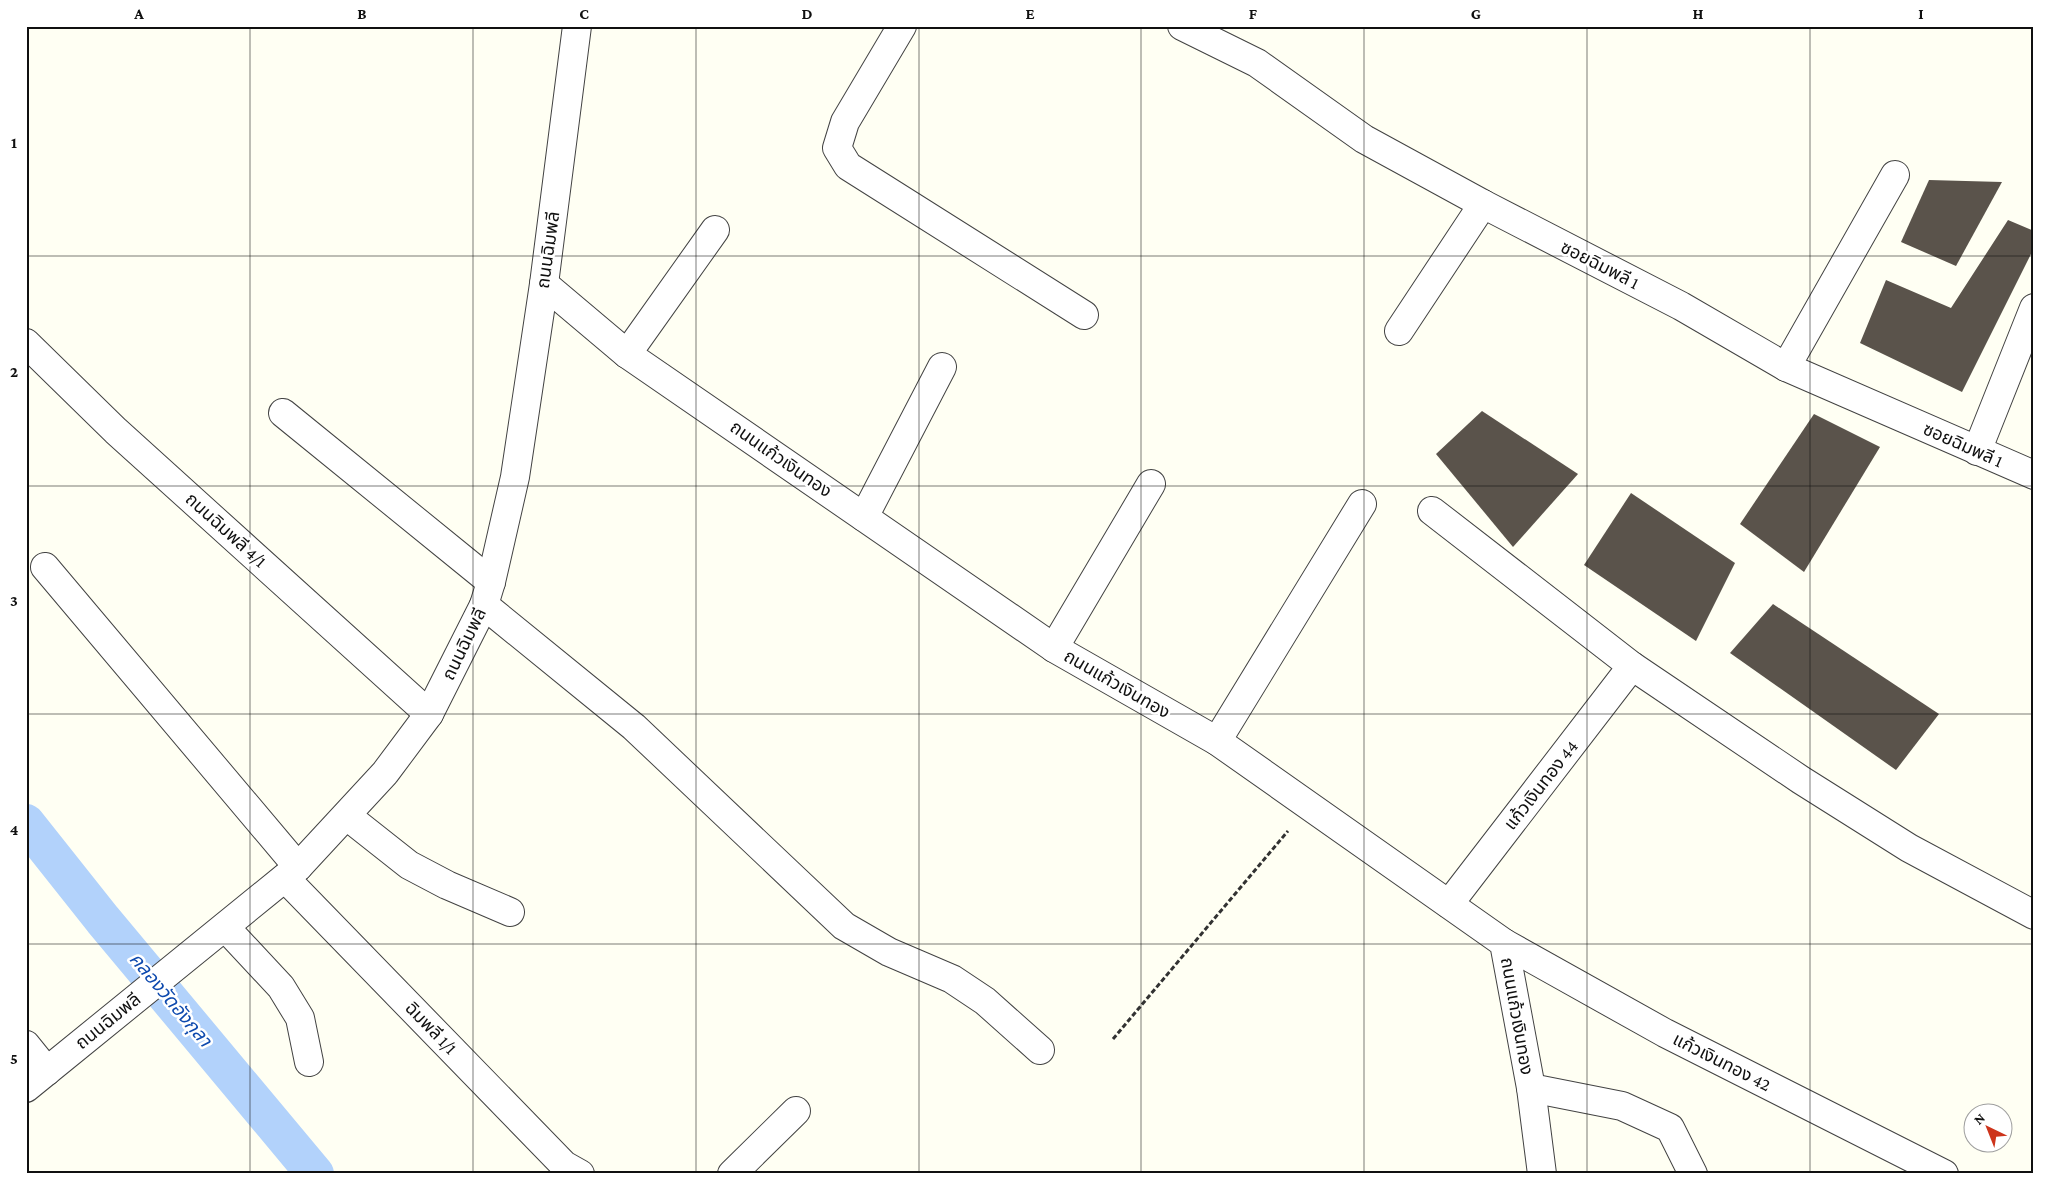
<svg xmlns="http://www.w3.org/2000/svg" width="2060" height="1200" font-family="'Crimson Pro','Noto Sans Thai',serif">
<rect width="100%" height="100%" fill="#fffff3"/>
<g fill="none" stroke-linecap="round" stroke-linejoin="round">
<polyline stroke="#b2d2fb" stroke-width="38" points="26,823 103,920 315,1174"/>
</g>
<g fill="#5a534b">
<polygon points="1929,180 2002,182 1956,266 1901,242"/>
<polygon points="2008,220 2034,231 2034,248 1962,392 1860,343 1886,280 1951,308"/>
<polygon points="1482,411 1578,474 1513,547 1436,454"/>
<polygon points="1814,414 1880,447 1804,572 1740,524"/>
<polygon points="1631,493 1735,563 1696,641 1584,565"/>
<polygon points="1773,604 1939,714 1896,770 1730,653"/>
</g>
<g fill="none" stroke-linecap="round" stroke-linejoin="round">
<defs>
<g id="minor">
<polyline points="902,26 845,122 837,148 848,166 1084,315"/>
<polyline points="1182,26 1257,63 1364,139 1483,204 1681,306 1786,367 2034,475"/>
<polyline points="544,284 627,354 1054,648 1217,741 1504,943 1531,1088 1542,1174"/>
<polyline points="1399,331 1483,204"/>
<polyline points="26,343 116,431 429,714"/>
<polyline points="627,354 715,230"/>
<polyline points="1786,367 1895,175"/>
<polyline points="283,413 491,582"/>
<polyline points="1977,451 2034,308"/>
<polyline points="1432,511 1632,666 1801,780 1909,848 2034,915"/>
<polyline points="864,517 942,367"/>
<polyline points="45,567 298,867"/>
<polyline points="484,605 634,727 844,926 889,952 952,979 985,1001 1040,1050"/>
<polyline points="1054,648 1151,484"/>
<polyline points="1217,741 1362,504"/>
<polyline points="347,816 409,865 447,885 510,912"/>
<polyline points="285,878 564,1165 580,1174"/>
<polyline points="1449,904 1632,666"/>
<polyline points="225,927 281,987 300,1018 309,1062"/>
<polyline points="1504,943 1665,1033 1944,1174"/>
<polyline points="26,1045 47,1071"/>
<polyline points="26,1088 298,867 385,773 429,714 484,605 491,582 515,477 544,284 577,26"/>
<polyline points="1531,1088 1622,1106 1670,1128 1693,1174"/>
<polyline points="732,1174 796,1111"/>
</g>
</defs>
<use href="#minor" stroke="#434343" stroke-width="30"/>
<polyline stroke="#323232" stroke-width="3" stroke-dasharray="5 2.5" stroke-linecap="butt" points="1113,1039 1288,831"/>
<use href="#minor" stroke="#fff" stroke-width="28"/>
</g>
<path fill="none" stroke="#101010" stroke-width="1" stroke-opacity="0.55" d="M 250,26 L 250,1174M 473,26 L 473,1174M 696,26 L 696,1174M 919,26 L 919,1174M 1141,26 L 1141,1174M 1364,26 L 1364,1174M 1587,26 L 1587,1174M 1810,26 L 1810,1174M 26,256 L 2034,256M 26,486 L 2034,486M 26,714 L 2034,714M 26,944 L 2034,944"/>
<g text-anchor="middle" stroke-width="5" stroke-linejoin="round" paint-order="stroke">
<g font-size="18" fill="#101010" stroke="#fff">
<text transform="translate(548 250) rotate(-82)" y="6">ถนนฉิมพลี</text>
<text transform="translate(1600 265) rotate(27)" y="6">ซอยฉิมพลี 1</text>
<text transform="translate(1963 445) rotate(24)" y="6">ซอยฉิมพลี 1</text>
<text transform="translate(781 459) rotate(35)" y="6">ถนนแก้วเงินทอง</text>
<text transform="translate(226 530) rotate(42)" y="6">ถนนฉิมพลี 4/1</text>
<text transform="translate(464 644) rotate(-64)" y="6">ถนนฉิมพลี</text>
<text transform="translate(1117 684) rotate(30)" y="6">ถนนแก้วเงินทอง</text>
<text transform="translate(1541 785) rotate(-52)" y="6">แก้วเงินทอง 44</text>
<text transform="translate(1517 1016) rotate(80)" y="6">ถนนแก้วเงินทอง</text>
<text transform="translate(108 1021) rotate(-39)" y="6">ถนนฉิมพลี</text>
<text transform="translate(431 1028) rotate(46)" y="6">ฉิมพลี 1/1</text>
<text transform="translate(1722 1062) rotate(27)" y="6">แก้วเงินทอง 42</text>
</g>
<g font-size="19" font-style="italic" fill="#0d49ae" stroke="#fff">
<text transform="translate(171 999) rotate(50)" y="7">คลองวัดอังกุลา</text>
</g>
</g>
<rect width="2060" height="1200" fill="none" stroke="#ffffff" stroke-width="55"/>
<g transform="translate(1988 1128) rotate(317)"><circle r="24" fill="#ffffff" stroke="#9f9f9f"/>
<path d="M0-4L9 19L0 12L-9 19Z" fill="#cd341b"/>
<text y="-8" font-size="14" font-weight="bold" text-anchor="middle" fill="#101010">N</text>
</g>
<rect x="28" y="28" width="2004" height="1144" fill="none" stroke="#101010" stroke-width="2"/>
<g font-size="16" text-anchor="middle" font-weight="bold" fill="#101010">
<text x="139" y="19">A</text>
<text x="362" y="19">B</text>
<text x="584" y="19">C</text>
<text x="807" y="19">D</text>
<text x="1030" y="19">E</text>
<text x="1253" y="19">F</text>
<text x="1476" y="19">G</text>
<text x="1698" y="19">H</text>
<text x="1921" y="19">I</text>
<text x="14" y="148">1</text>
<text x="14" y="377">2</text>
<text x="14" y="606">3</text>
<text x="14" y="835">4</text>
<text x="14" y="1064">5</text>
</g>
</svg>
